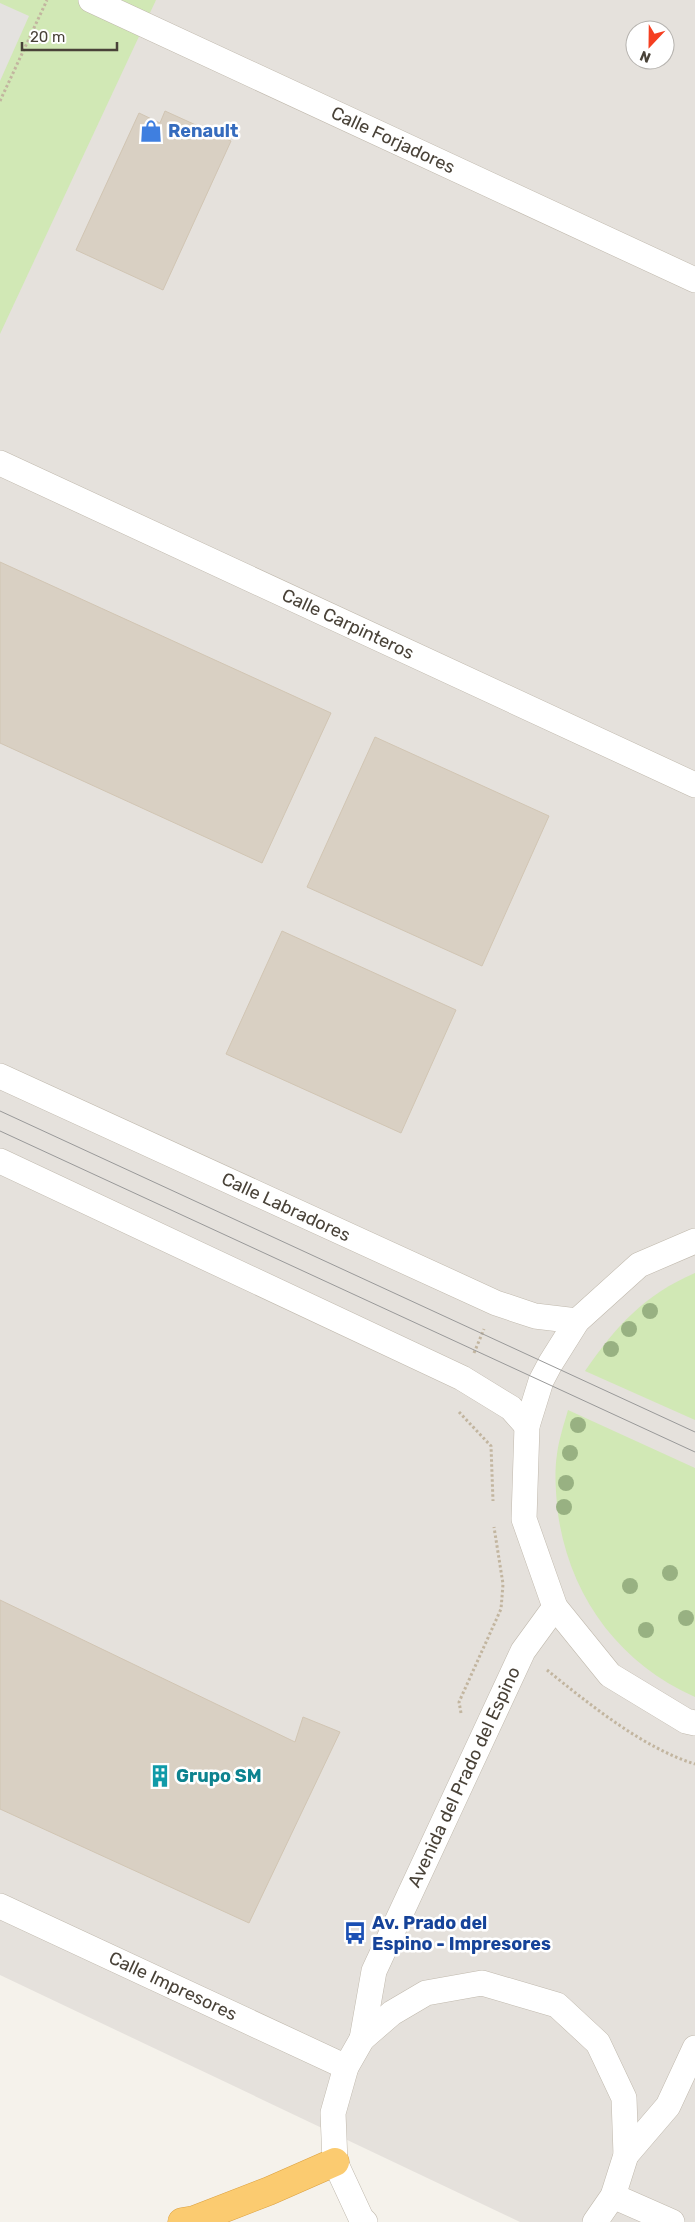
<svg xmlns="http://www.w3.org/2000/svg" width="695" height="2222" font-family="Rubik,sans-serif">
<rect width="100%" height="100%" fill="#f5f2eb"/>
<path fill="#e5e1dc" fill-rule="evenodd" d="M 0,0 L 695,0 L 695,2222 L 520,2222 L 0,1975 ZM 635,30 L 665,30 L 665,60 L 635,60 Z"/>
<g fill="#d1e8b5">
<polygon points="0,0 156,0 0,334"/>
<path d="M 695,1273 L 695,1420 L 585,1371 C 616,1326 644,1295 695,1273 Z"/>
<path d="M 568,1410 L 695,1468 L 695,1697 C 619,1663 570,1597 558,1514 C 556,1495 554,1474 557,1454 C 559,1439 564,1424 568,1410 Z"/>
</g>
<polygon fill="#e4e2df" points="0,3 29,16 0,81"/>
<g fill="#d9d0c3" stroke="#d1c5b3">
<polygon points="165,111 231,141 163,290 76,250 139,113 160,123"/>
<polygon points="0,562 331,713 262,863 0,743"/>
<polygon points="375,737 549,816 482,966 307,887"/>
<polygon points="282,931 456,1010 401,1133 226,1054"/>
<polygon points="0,1600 295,1742 303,1717 340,1732 249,1923 0,1809"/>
</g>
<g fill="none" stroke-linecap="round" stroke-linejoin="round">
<defs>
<g id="street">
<polyline points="91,0 695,280"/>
<polyline points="0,463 695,785"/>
<polyline points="0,1076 496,1303 535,1316 577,1321"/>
<polyline points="0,1161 462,1378 511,1408 527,1426"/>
<polyline points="695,1241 639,1265 577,1321 550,1364 541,1381 527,1426 524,1519 555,1607 610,1675 686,1721 695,1723"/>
<polyline points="0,1906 346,2067"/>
<polyline points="362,2039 374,1971 523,1651 555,1607"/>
<polyline points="626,2155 668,2106 695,2048"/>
<polyline points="613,2196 672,2222"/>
<polyline points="365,2222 361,2218 335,2162 333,2113 346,2067 362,2039 392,2013 426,1993 482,1983 557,2005 598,2043 624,2098 626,2155 613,2196 595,2222"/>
</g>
<polyline id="highway" points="182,2222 194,2220 269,2191 335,2162"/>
</defs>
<use href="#street" stroke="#c0b9ad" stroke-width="26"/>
<use href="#highway" stroke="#dba03f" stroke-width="29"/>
<g stroke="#c2b59f" stroke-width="3" stroke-dasharray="2.5 2.5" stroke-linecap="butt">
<polyline points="0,101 47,0"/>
<polyline points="474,1353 484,1329"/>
<polyline points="459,1412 491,1446 493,1501"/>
<path d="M 547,1670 C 589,1704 643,1748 695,1764"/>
<polyline points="461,1713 459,1702 501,1609 503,1584 494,1527"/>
</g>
<use href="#street" stroke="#fff" stroke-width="25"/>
<use href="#highway" stroke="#fbcb70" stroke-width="28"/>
<g stroke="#999" stroke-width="1">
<polyline points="0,1111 695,1432"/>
<polyline points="0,1131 695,1452"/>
</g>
</g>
<g fill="#98b182">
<circle cx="650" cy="1311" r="8"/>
<circle cx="629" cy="1329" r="8"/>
<circle cx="611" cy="1349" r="8"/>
<circle cx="578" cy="1425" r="8"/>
<circle cx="570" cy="1453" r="8"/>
<circle cx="566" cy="1483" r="8"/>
<circle cx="564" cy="1507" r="8"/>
<circle cx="670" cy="1573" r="8"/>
<circle cx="630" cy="1586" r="8"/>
<circle cx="686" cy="1618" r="8"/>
<circle cx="646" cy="1630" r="8"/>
</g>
<defs>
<symbol id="shop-bare" viewBox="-9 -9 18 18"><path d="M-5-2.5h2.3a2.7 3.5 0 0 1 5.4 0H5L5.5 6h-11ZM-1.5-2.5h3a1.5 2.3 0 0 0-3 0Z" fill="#3f7fe0" stroke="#fff" stroke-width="2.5" paint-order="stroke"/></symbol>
<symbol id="building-bare" viewBox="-9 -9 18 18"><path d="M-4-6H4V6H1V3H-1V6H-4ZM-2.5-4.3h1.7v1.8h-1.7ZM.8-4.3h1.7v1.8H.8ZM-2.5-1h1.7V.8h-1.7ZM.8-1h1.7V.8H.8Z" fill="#0f9aa8" stroke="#fff" stroke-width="2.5" paint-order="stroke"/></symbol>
<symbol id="bus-bare" viewBox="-9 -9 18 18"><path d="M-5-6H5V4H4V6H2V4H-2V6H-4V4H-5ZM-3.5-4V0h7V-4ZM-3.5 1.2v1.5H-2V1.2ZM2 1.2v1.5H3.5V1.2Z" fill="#1a4fb4" stroke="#fff" stroke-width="2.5" paint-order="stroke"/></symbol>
</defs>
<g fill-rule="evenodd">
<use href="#shop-bare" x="135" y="115" width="32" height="32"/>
<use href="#building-bare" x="144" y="1760" width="32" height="32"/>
<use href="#bus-bare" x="339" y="1917" width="32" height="32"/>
</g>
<g text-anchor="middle" stroke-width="5" stroke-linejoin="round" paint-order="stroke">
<g font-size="18" font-weight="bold" fill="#366cbe" stroke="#fff" text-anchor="start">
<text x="168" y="137">Renault</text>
</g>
<g font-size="18" fill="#494238" stroke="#fff">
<text transform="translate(393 140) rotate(25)" y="6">Calle Forjadores</text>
<text transform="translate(348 624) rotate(25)" y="6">Calle Carpinteros</text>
<text transform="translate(286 1207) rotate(25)" y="6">Calle Labradores</text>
<text transform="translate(464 1777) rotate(-65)" y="6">Avenida del Prado del Espino</text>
<text transform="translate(173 1986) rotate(25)" y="6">Calle Impresores</text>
</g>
<g font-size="18" font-weight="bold" fill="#0d838f" stroke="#fff" text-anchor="start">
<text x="176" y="1782">Grupo SM</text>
</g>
<g font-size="18" font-weight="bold" fill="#164399" stroke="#fff" text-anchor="start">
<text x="372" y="1929">Av. Prado del<tspan x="372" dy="21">Espino - Impresores</tspan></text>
</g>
</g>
<g transform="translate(650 45) rotate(202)"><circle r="24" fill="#ffffff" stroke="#b6b3af"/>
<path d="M0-4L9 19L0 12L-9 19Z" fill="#f53f21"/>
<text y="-8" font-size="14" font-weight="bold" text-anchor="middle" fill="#494238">N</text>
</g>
<path d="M22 42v8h95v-8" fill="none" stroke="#494238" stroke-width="2.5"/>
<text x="30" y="42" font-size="15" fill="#494238" stroke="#ffffff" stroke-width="4" paint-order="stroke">20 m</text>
</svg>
